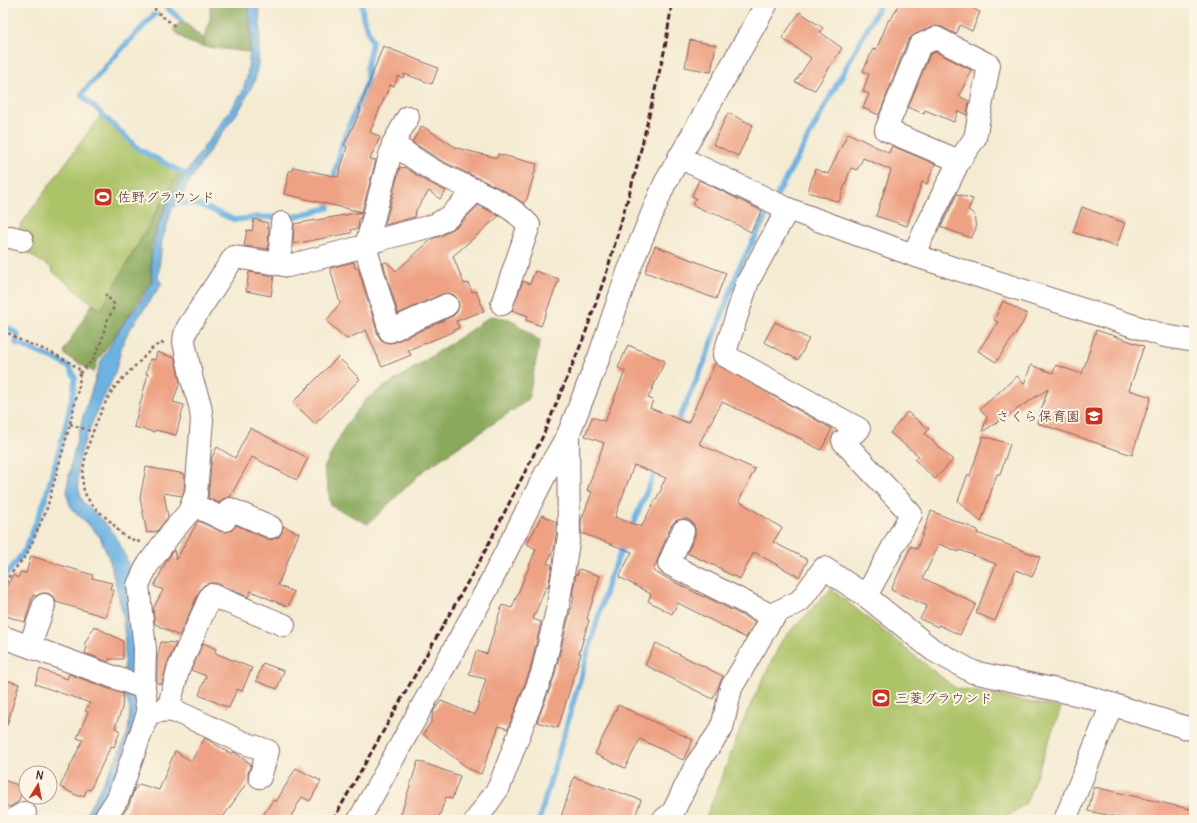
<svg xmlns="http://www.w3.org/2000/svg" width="1197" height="823" font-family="Delius,'Klee One',sans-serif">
<rect width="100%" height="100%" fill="#fcf5e5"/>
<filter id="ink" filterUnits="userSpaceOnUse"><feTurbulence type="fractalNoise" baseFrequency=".025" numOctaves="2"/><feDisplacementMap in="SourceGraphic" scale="8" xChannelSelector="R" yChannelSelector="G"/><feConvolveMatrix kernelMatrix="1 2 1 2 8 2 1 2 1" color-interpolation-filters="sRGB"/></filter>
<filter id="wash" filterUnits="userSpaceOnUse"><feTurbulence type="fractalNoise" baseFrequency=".012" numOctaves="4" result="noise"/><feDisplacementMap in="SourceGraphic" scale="16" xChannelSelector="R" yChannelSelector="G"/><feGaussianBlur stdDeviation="0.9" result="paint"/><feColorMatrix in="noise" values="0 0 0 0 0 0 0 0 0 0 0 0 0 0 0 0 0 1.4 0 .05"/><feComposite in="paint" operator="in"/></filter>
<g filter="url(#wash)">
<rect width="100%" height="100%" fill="#f4ebd2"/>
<g fill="#acc368" stroke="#7b714a">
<path d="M 100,116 L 138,150 L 180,170 L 101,310 L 53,272 L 52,268 C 40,260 16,251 18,233 C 19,230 20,227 21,224 Z"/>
<polygon points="831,589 955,688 1061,708 1026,803 1002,820 705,820 747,712 782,640"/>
</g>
<g fill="#89a95c" stroke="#6a6444">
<polygon points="210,3 247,3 250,30 249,52 205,47 204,37 210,19"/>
<polygon points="182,20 203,38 204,47 188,42 173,30"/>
<polygon points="180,170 185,174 168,201 156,229 151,247 151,283 98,360 94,372 66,356 64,351 92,304 101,310"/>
<polygon points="491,316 510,319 540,341 528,400 423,471 368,524 331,506 324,468 345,426 366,399 432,356"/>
</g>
<path fill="#6cb3e3" stroke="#5b6987" d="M 248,3 L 258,3 L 260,17 L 260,37 L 258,63 L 255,80 L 240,109 L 212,147 L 187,185 L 178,203 L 172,209 L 162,241 L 158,278 L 162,284 C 153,295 146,308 137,319 C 134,324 130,329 127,334 C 120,347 119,362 114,375 C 100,410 64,463 83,502 C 108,525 122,538 130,572 L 141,709 L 98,820 L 83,820 L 118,755 L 128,732 L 130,709 L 121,683 L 124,669 L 125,642 L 123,615 L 110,561 L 100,537 L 87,523 L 74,511 L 70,505 L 67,495 L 68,482 L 73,455 L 82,420 L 101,361 L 121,327 L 143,298 L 152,282 L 151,261 L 153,247 L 157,229 L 168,202 L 190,167 L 242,93 L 247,77 L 251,41 L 251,28 Z"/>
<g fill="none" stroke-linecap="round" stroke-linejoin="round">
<g stroke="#6cb3e3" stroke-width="5.5">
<polyline points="162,3 181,20"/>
<polyline points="154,15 115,56 81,95 140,150 189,176"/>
<polyline points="333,182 341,146 367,82 367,67 372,42 363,17 362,3"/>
<polyline points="777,195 881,3"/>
<polyline points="173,202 200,205 235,220 258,217 289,218 328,208 330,199"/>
<polyline points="3,325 18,334 18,336"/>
<polyline points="676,426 704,363 740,266 768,212"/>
<polyline points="630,531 657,467"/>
<polyline points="3,579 25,550 45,500 65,428 73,394 75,378 70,368 59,361 16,343 17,340"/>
<polyline points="539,820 609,580 625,542"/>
</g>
</g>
<g id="blocks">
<g fill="#eea183" fill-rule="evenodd">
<polygon points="899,3 960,3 980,12 972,31 960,25 956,34 942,27 936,26 915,34 908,40 879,115 863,108 869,94 863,91 869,74 863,71 873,49 876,50 889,19 891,20"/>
<polygon points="800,12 823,28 820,32 842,48 815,90 795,82 811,58 782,38"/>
<polygon points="690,40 716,45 711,72 685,67"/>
<polygon points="383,46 438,68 432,84 405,74 403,78 398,76 394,86 390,85 370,132 380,137 370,159 376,160 360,219 359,218 358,229 352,229 351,233 293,244 294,224 362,212 284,194 289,171 292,171 293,167 338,177 347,147 344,145 361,110 359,109"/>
<polygon points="936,52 971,70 959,96 969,101 967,115 958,111 954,122 925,110 924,114 908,107 930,54"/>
<polygon points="728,113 753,125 738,156 713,144"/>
<polygon points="422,126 457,148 497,158 498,154 537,164 527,199 523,203 503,190 442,161 412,142"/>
<polygon points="848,133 889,153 892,146 935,164 927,184 922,182 907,226 876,216 891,170 863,158 857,170 851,168 839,202 808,192 815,169 828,174"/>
<polygon points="400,167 403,168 404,167 424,180 446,191 440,199 429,191 416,210 415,217 385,225"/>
<polygon points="699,180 762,211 751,232 713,212 712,214 693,205 696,198 692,196"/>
<polygon points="957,194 973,199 968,210 974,214 976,229 971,238 941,227"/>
<polygon points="478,205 499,216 453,256 464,284 468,283 472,292 476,291 484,311 456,321 459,328 453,331 453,332 408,350 411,355 382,367 366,330 347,339 326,321 340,303 330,268 354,262 355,268 358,268 378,335 382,341 389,343 395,342 453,316 457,312 459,306 458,300 454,295 448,293 442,294 398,314 383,263 387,262 396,271 432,239 441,236 459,225"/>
<polygon points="1082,207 1125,223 1116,247 1073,232"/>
<polygon points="254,219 268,223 267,228 269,228 268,249 244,246 247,230 252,231"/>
<polygon points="655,246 726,273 716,299 645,272"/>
<polygon points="535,271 559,279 541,326 526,320 528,316 512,310 523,281 530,284"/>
<polygon points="249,272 274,276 271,296 246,291"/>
<polygon points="1003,301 1027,314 1022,324 996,362 978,351 998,322 994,320"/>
<polygon points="775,322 809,339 798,360 764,342"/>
<polygon points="1096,330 1144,346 1129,390 1151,397 1132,455 1037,423 1048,389 982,432 987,417 980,409 1017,376 1024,384 1031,365 1053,373 1056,365 1082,374"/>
<path d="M 628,345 L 665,361 L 648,398 L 653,400 L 650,408 L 688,423 L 691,417 L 715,363 L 832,429 L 821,450 L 803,441 L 804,440 L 722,402 L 699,444 L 755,469 L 739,501 L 782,528 L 773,542 L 808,560 L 799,577 L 754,552 L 740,579 L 721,570 L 722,569 L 687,553 L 695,536 L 695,529 L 693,523 L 688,519 L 681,519 L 675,521 L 671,526 L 653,571 L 704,597 L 704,596 L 755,622 L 746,638 L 678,603 L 672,614 L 648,601 L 651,594 L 619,577 L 632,552 L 581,533 L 581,521 L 592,492 L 587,490 L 604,443 L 585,436 L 592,417 L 605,421 L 625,371 L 618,368 ZM 634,465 L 666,478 L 661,487 L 662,488 L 641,527 L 615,517 Z"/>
<polygon points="157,352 175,358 180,382 173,402 184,405 176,435 155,430 154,432 134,427 148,374 146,374 150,359 155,360"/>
<polygon points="338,357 360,379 315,424 293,402"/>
<polygon points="907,412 929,429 925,434 953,460 935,479 915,460 919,456 890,433"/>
<polygon points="250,428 308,458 297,480 252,457 230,497 223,499 219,503 208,498 212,457 217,447 235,458"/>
<polygon points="983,436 1010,444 1000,474 997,474 981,522 958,501 968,474 970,476"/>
<polygon points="146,467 185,474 184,491 182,496 164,493 168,517 157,531 147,533 140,498"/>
<polygon points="931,511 978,530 977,533 1040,557 1032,577 1016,570 995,621 976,613 996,564 960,550 959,552 939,544 923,578 976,604 960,635 939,625 938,627 920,619 927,606 891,590 911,546 917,549"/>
<polygon points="542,515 556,522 556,535 554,549 547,563 552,565 548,588 546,587 533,619 541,622 530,670 508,729 499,726 481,774 469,769 423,734 431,722 434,710 441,701 475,715 486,679 469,675 476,651 487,654 502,605 512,608 536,549 527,544"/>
<polygon points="198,521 220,531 226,532 232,530 236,525 270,540 279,537 282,532 283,526 299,533 278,585 294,592 288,607 251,591 248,597 216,583 210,583 204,585 200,590 179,636 155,624 153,609 163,590 154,586 167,560 174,550 176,560"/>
<polygon points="31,556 93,575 92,578 112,583 110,589 114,590 106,617 56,602 54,597 48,593 42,593 36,596 33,595 25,622 3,615 3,597 7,585 13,575 18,578 20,572 26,573"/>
<polygon points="579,569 600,576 587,619 589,620 579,653 581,653 558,728 537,722 554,677 574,596 572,595 576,574 577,575"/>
<polygon points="94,626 123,641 123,659 109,659 108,662 85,653 87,647 84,645"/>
<polygon points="161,642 176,643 167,665 162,684 157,683 157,659"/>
<polygon points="203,643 216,649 215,653 252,668 242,691 237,689 229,708 199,695 206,676 191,670"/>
<polygon points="656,643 723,676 713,699 645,665"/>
<polygon points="263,663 284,671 277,689 256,681"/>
<polygon points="40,669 67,679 69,674 123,694 122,708 115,728 120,731 114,747 111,746 90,790 87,789 84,796 78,796 60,787 83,740 77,738 88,712 85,711 90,703 35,684"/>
<polygon points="3,679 19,684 7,725 3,725"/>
<polygon points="618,705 693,740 683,760 640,739 625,768 595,754"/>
<polygon points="205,738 231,754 234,752 251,764 248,773 248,781 221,820 119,820 129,805 134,790 139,784 159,790 175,751 191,761"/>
<polygon points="418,761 460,776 452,799 446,797 438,820 399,820"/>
<polygon points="296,768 321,781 310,801 302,797 289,820 260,820 273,800 276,802"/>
<polygon points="574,777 641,800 634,820 560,820"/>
<polygon points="3,780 24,787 18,802 10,807 3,804"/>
<polygon points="1094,787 1194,810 1194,820 1131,820 1088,811"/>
</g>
</g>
</g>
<g filter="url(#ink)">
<use href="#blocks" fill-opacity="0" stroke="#866665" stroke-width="1"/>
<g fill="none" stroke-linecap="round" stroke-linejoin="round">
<defs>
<g id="minor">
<polyline points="408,117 393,144 369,235 365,246 390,331 447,305"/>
<path d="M 393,144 C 407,153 421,164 436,172 C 467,189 505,198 529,225 L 502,304"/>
<polyline points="679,157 788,209 913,255 1165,336 1194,341"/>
<polyline points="3,237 10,237 22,240"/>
<polyline points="913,255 959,161 975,138 989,65 936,38 920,45 886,130 959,161"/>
<polyline points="279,264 288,266 365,246 378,240 435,225 450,216 476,190"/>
<polyline points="192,504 225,520 230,509 271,527"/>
<polyline points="683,531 669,564 774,617"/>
<polyline points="866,596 933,650 973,672 1085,696 1194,730"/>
<polyline points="3,637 144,688"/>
<polyline points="30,646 44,605"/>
<polyline points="168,710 178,670 211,595 284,625"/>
<polyline points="153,712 168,710 180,713 242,742 268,751 260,777"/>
<polyline points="12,820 25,813"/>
<polyline points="104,820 118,798 148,713 144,688 145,649 138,585 147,566 171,533 189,512 196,494 202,420 200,405 192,380 184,342 185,334 188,327 234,257 279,264 282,223"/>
<polyline points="359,820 486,591 546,473 568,435 599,357 628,272 664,185 767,3"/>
<polyline points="476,820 499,787 542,674 558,606 569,536 568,436"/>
<polyline points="663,820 673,812 696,765 722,728 731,688 775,613 800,601 824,568 866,596 911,514 843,441 859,429 724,355 748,281 788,209"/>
<polyline points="1065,820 1112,704"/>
</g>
</defs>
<use href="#minor" stroke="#866665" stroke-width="24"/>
<g stroke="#866665" stroke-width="2.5" stroke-dasharray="3 3" stroke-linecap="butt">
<polyline points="151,3 157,12 176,27"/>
<polyline points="3,330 20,340 50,352 69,362 78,368 80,373 79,386 70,424 47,508 27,554 10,575 3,587"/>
<polyline points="80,373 93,360 102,340 106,323 114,307 114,304 105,294"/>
<polyline points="70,424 93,432"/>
<path d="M 140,542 C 134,540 127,538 123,535 C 118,531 115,526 111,522 C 99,511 84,501 83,484 C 80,459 100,407 115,387 C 124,377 133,368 142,359 C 149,352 154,344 164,343"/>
</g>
<use href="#minor" stroke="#fff" stroke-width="22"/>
<polyline stroke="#4a1f2b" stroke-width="3" stroke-dasharray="6 3" stroke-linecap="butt" points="333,820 483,555 542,438 584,337 607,271 636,170 665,48 672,3"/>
</g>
</g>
<defs>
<symbol id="stadium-square" viewBox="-11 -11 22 22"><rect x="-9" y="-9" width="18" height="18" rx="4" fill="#c8321e" stroke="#fcf5e5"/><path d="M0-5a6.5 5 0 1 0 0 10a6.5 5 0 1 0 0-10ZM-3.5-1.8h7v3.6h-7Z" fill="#fff"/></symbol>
<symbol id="school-square" viewBox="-11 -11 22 22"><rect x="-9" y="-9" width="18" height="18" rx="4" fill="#c8321e" stroke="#fcf5e5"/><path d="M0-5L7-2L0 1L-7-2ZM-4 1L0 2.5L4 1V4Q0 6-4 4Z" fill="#fff"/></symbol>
</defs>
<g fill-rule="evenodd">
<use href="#stadium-square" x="92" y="186" width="22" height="22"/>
<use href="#school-square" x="1083" y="405" width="22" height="22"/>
<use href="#stadium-square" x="870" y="687" width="22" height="22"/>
</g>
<g text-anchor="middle" stroke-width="4" stroke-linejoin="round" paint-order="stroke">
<g font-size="14" fill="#4a1f2b" stroke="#fcf5e5" text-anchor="start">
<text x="117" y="202">佐野グラウンド</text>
<text x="1080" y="421" text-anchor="end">さくら保育園</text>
<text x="895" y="703">三菱グラウンド</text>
</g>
</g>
<rect width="1197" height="823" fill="none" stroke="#fcf5e5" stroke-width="16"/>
<g transform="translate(38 785) rotate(10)"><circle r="19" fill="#fcf5e5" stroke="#b59f9b"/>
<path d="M0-3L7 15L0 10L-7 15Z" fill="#c8321e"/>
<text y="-6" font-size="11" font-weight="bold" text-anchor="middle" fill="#4a1f2b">N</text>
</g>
</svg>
